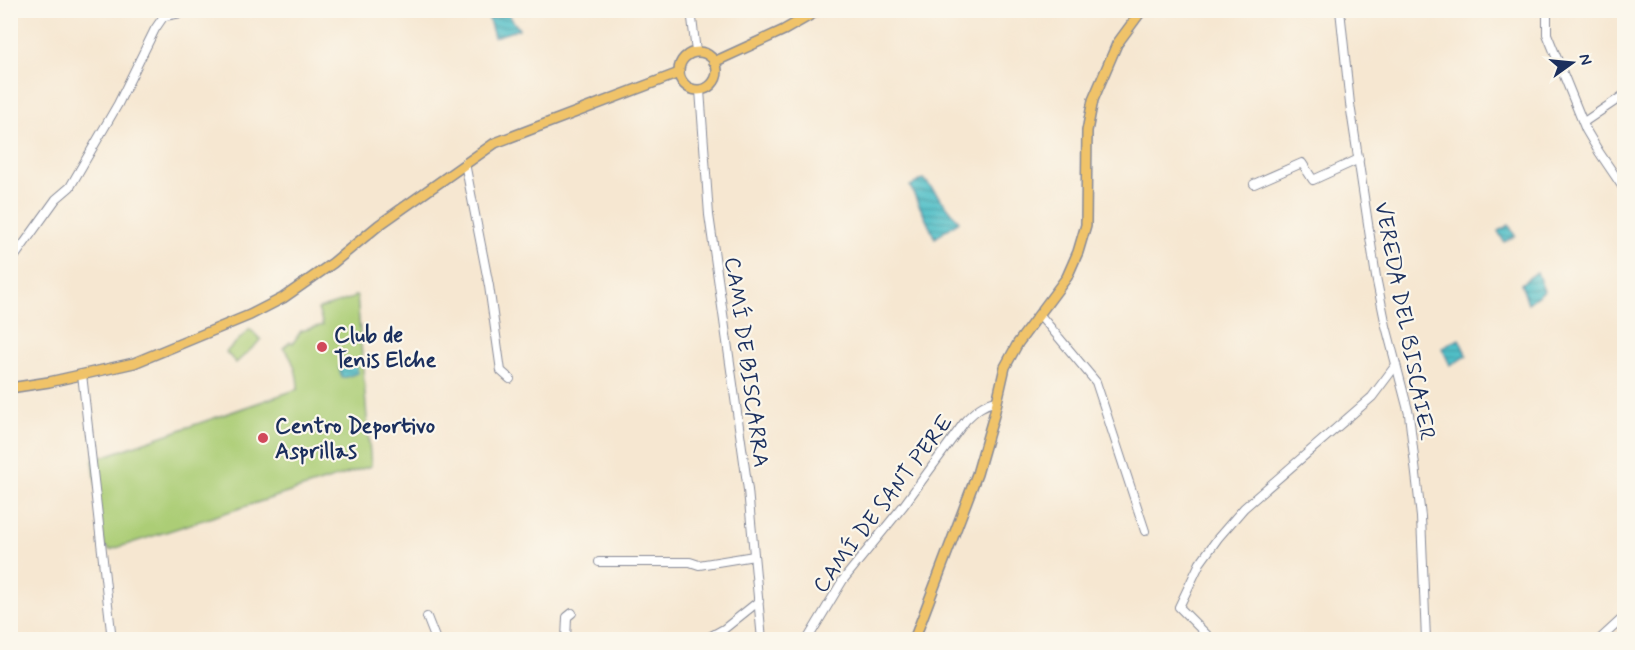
<svg xmlns="http://www.w3.org/2000/svg" width="1635" height="650" font-family="Mynerve,sans-serif">
<defs>
<pattern id="water-rules" width="6" height="5" patternUnits="userSpaceOnUse" patternTransform="scale(1.5)"><rect width="6" height="5" fill="#51bfc7"/><path d="M0 2.5h6" fill="none" stroke="#429ca5"/></pattern>
</defs>
<rect width="100%" height="100%" fill="#fbf7ec"/>
<filter id="ink" filterUnits="userSpaceOnUse"><feTurbulence type="fractalNoise" baseFrequency=".0167" numOctaves="2"/><feDisplacementMap in="SourceGraphic" scale="12" xChannelSelector="R" yChannelSelector="G"/><feConvolveMatrix kernelMatrix="1 2 1 2 8 2 1 2 1" color-interpolation-filters="sRGB"/></filter>
<filter id="wash" filterUnits="userSpaceOnUse"><feTurbulence type="fractalNoise" baseFrequency=".008" numOctaves="4" result="noise"/><feDisplacementMap in="SourceGraphic" scale="24" xChannelSelector="R" yChannelSelector="G"/><feGaussianBlur stdDeviation="1.35" result="paint"/><feColorMatrix in="noise" values="0 0 0 0 0 0 0 0 0 0 0 0 0 0 0 0 0 1.4 0 .05"/><feComposite in="paint" operator="in"/></filter>
<g filter="url(#wash)">
<rect width="100%" height="100%" fill="#f6e7d1"/>
<g fill="#accd76" stroke="#647e6a" stroke-width="1.5">
<path d="M 354,296 L 357,296 L 371,466 L 110,550 L 104,546 L 93,460 L 298,389 C 298,375 293,357 283,348 L 290,342 L 293,343 L 301,331 L 323,325 L 318,309 L 353,298 Z"/>
<polygon points="250,329 261,340 236,363 226,352"/>
</g>
<g fill="url(#water-rules)" stroke="#367792" stroke-width="1.5">
<polygon points="508,14 519,29 494,37 489,19"/>
<polygon points="924,179 959,221 935,238 910,186"/>
<polygon points="1509,225 1515,236 1504,242 1498,231"/>
<polygon points="1537,272 1544,291 1528,303 1521,284"/>
<polygon points="1459,339 1467,356 1450,365 1442,348"/>
<polygon points="355,362 358,373 342,378 339,367"/>
</g>
</g>
<g filter="url(#ink)">
<g fill="none" stroke-linecap="round" stroke-linejoin="round">
<defs>
<g id="minor">
<polyline points="691,10 696,52"/>
<polyline points="1340,10 1350,104 1376,277 1386,326 1409,414 1421,517 1426,640"/>
<polyline points="1547,10 1547,34 1586,130 1599,152 1624,189"/>
<polyline points="165,16 197,10"/>
<polyline points="700,90 709,215 748,490 762,640"/>
<polyline points="1584,122 1624,95"/>
<polyline points="465,163 489,286 501,371 510,379"/>
<polyline points="1254,184 1302,163 1313,180 1359,159"/>
<polyline points="10,263 56,199 70,187 118,104 155,29 168,10"/>
<polyline points="1040,315 1096,382 1145,531"/>
<polyline points="82,374 112,640"/>
<polyline points="599,562 690,562 699,565 754,556"/>
<polyline points="427,617 436,640"/>
<polyline points="566,640 567,617 572,613"/>
<polyline points="704,640 724,629 759,601"/>
<path d="M 807,640 L 843,580 L 904,505 L 966,420 C 976,410 983,404 997,401"/>
<polyline points="1212,640 1179,607 1200,563 1218,538 1244,508 1372,397 1396,365"/>
<polyline points="1599,640 1624,617"/>
</g>
<g id="major">
<circle cx="698" cy="71" r="19"/>
<polyline points="714,62 784,30 819,10"/>
<polyline points="10,388 49,382 134,363 250,315 283,298 333,263 379,225 495,143 679,73"/>
<polyline points="914,640 977,474 994,415 1005,367 1018,343 1067,277 1078,252 1086,225 1087,131 1093,100 1117,44 1142,10"/>
</g>
</defs>
<use href="#minor" stroke="#888b98" stroke-width="10"/>
<use href="#major" stroke="#888b98" stroke-width="12"/>
<use href="#minor" stroke="#fff" stroke-width="8"/>
<use href="#major" stroke="#f0c369" stroke-width="9"/>
</g>
</g>
<g fill="#d1495b" stroke="#fbf7ec" stroke-width="2">
<circle cx="322" cy="347" r="6"/>
<circle cx="263" cy="438" r="6"/>
</g>
<g text-anchor="middle" stroke-width="4.5" stroke-linejoin="round" paint-order="stroke">
<g font-size="22" fill="#1b2f5e" stroke="#fbf7ec">
<text transform="translate(1406 321) rotate(79)" y="8">VEREDA DEL BISCAIER</text>
<text transform="translate(748 362) rotate(82)" y="8">CAMÍ DE BISCARRA</text>
<text transform="translate(882 503) rotate(-53)" y="8">CAMÍ DE SANT PERE</text>
</g>
<g font-size="22" font-weight="bold" fill="#1b2f5e" stroke="#fbf7ec" text-anchor="start">
<text x="334" y="342">Club de<tspan x="334" dy="25">Tenis Elche</tspan></text>
<text x="275" y="433">Centro Deportivo<tspan x="275" dy="25">Asprillas</tspan></text>
</g>
</g>
<rect width="1635" height="650" fill="none" stroke="#fbf7ec" stroke-width="36"/>
<g transform="translate(1572 63) rotate(75)" stroke="#fbf7ec" stroke-width="4.5" paint-order="stroke">
<path d="M0-4.5L10 22L0 15L-10 22Z" fill="#1b2f5e"/>
<text y="-9" font-size="16" font-weight="bold" text-anchor="middle" fill="#1b2f5e">N</text>
</g>
</svg>
